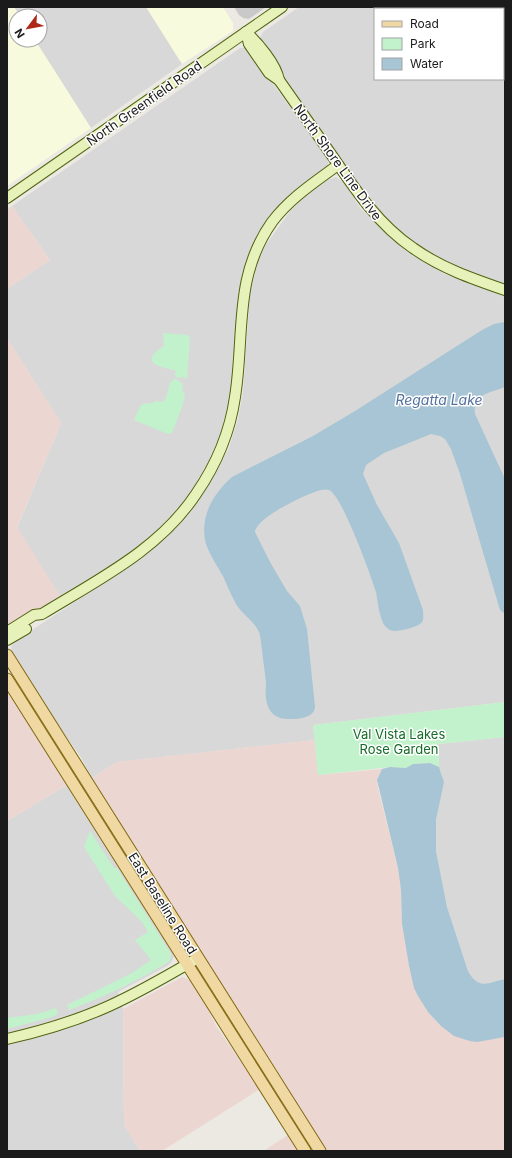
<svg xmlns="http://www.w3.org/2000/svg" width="512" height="1158" font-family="Inter,sans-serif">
<rect width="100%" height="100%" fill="#ebe9e2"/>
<g fill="#d9d8d8" fill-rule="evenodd">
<polygon points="14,7 146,7 182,64 91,128 35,40 40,40 40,16 20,16"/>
<path d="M 299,7 L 505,7 L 505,284 L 475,273 L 436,257 L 410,239 L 379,212 L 355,181 L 260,42 L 260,38 L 263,32 ZM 375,9 L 503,9 L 503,79 L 375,79 Z"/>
<polygon points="240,48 246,48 249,50 324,155 328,161 328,166 288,196 264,226 251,248 244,267 239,292 234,372 227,409 220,435 208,462 194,487 181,505 147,540 127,555 60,596 17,528 61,423 7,338 7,289 50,260 12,206"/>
<polygon points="336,177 343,182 361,209 388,235 410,254 443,273 505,297 505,702 313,725 315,740 117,762 92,778 80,756 53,717 12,652 11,647 15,641 141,559 171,533 184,520 193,509 217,471 229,448 238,419 243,392 250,293 257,265 265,246 291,210 306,196 328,180"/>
<polygon points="505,737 505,979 484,984 477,983 468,971 447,907 440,872 436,851 436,820 441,795 442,775 439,767 438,744"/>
<polygon points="67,785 172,951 174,956 171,963 167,966 118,992 123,1009 124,1125 140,1151 7,1151 7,821"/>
</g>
<g fill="#ebd6d2">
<polygon points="12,206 50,260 7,289 7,209"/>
<polygon points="7,338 61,423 17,527 60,596 7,628"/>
<polygon points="7,689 67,785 7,821"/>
<polygon points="315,740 318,775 382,769 377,780 378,788 398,868 401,890 402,924 409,966 414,988 428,1012 441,1026 487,1040 505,1037 505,1151 327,1151 92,778 117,762"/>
<polygon points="182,977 190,980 206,1005 216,1026 260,1089 162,1151 140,1151 124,1125 123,1009"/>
<polygon points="288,1135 298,1151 264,1151"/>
</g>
<g fill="#f7fadc">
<polygon points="7,7 14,7 20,16 16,16 16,40 35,40 91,128 7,186"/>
<polygon points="146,7 223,7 233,23 233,31 182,64"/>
</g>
<polygon fill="#c9c9c9" points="234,7 266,7 249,19 243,18 239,15"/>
<g fill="#c2f2cc">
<path d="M 163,333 L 187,335 L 190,338 L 187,379 L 182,377 L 178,378 L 174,375 L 176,372 L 175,370 C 171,370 167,368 162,367 C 144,362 153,353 164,346 Z"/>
<polygon points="174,379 176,379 183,384 182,390 185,394 182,407 172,433 168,434 134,420 141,405 147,403 150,404 156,401 162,402 166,398 170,383"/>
<polygon points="505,702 505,737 438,744 439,767 430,763 413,764 406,768 390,767 318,775 313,725"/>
<path d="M 90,831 L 114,868 L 117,868 L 171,954 L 170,961 C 138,981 104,997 69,1010 L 67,1005 L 132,973 L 151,960 L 135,940 L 148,932 L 142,922 L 115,896 L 84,847 Z"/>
<polygon points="56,1008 58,1014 52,1017 7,1029 7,1018 37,1014"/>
</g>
<g fill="#a7c5d4">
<path d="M 505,322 L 505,387 C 490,393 472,394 475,414 L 505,479 L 505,614 L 500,610 L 460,474 L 451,449 L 445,439 L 440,436 L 431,434 L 384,453 L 366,465 L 363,474 L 377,505 L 399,543 L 423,610 C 423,614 424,619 422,622 C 419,627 400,631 395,631 C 390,631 387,628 384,625 C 379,615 378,603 376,592 C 371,576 342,495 329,490 C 321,486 290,503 281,508 C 274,512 256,523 255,532 L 270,562 L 287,591 L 300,606 L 307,629 L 315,707 C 314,717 301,719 293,719 C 278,720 268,715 266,698 C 265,693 266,688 266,683 C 265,672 263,661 262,650 C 261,644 261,637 259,632 C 254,621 242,614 236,604 C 231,595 227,585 223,576 C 217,566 210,555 206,544 C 199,517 213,494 232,477 L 313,436 L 355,411 L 482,330 L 494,324 Z"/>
<path d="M 430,763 L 439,767 L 444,782 L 436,820 L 436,851 L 447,907 L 468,971 C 479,990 486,983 505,979 L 505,1037 L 477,1042 L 470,1041 L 454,1036 L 441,1026 L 428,1012 L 418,996 L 414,988 L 409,966 L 402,924 L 401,890 L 398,868 L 377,780 L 382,769 L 390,767 L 406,768 L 413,764 Z"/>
</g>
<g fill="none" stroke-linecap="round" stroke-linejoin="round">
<defs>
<g id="secondary">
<path d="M 246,32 L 249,44 L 269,73 L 279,80 C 297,106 315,131 333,157 C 356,191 379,225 413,248 C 441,268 473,279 505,290"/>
<path d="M 246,32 C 258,43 276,64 279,80"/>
<polyline points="7,198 282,7"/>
<path d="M 7,632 L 34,615 L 42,614 C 97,580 159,550 196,494 C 216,465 230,432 235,397 C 245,335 233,277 272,222 C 290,198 315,182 338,165"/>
<polyline points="7,640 26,629"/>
<path d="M 7,1039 C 42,1031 76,1021 109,1006 C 140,992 169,975 198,958"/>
</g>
<g id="primary">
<polyline points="7,655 320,1151"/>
<polyline points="7,679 305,1151"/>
</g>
</defs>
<use href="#secondary" stroke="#506311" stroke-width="12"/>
<use href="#primary" stroke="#816911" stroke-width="13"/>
<use href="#secondary" stroke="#e7f1ba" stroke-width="10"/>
<use href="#primary" stroke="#f0d8a2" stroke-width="11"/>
</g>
<g text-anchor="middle" stroke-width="3" stroke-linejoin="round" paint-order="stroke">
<g font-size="13" fill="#1b1b1b" stroke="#fff">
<text transform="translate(144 103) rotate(-35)" y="5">North Greenfield Road</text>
<text transform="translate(338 162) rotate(54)" y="5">North Shore Line Drive</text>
<text transform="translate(163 903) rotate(58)" y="5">East Baseline Road</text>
</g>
<g font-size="13" fill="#176b28" stroke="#fff">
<text x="399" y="739">Val Vista Lakes<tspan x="399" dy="15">Rose Garden</tspan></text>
</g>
<g font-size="14" font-style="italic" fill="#54709e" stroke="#fff">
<text x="439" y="405">Regatta Lake</text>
</g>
</g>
<rect width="512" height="1158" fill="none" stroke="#1b1b1b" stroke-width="16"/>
<rect x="374" y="8" width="130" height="72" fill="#ffffff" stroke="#a4a4a4"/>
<rect x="382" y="21" width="20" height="6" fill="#f0d8a2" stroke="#a4a4a4"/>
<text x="410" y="28" font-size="12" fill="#1b1b1b">Road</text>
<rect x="382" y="38" width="20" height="12" fill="#c2f2cc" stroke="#a4a4a4"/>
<text x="410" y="48" font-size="12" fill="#1b1b1b">Park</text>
<rect x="382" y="58" width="20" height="12" fill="#a7c5d4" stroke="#a4a4a4"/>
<text x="410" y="68" font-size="12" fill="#1b1b1b">Water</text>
<g transform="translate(28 28) rotate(238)"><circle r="19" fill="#ffffff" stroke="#a4a4a4"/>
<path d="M0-3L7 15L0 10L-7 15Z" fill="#af2917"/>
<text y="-6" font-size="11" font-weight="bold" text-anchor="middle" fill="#1b1b1b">N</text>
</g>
</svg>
